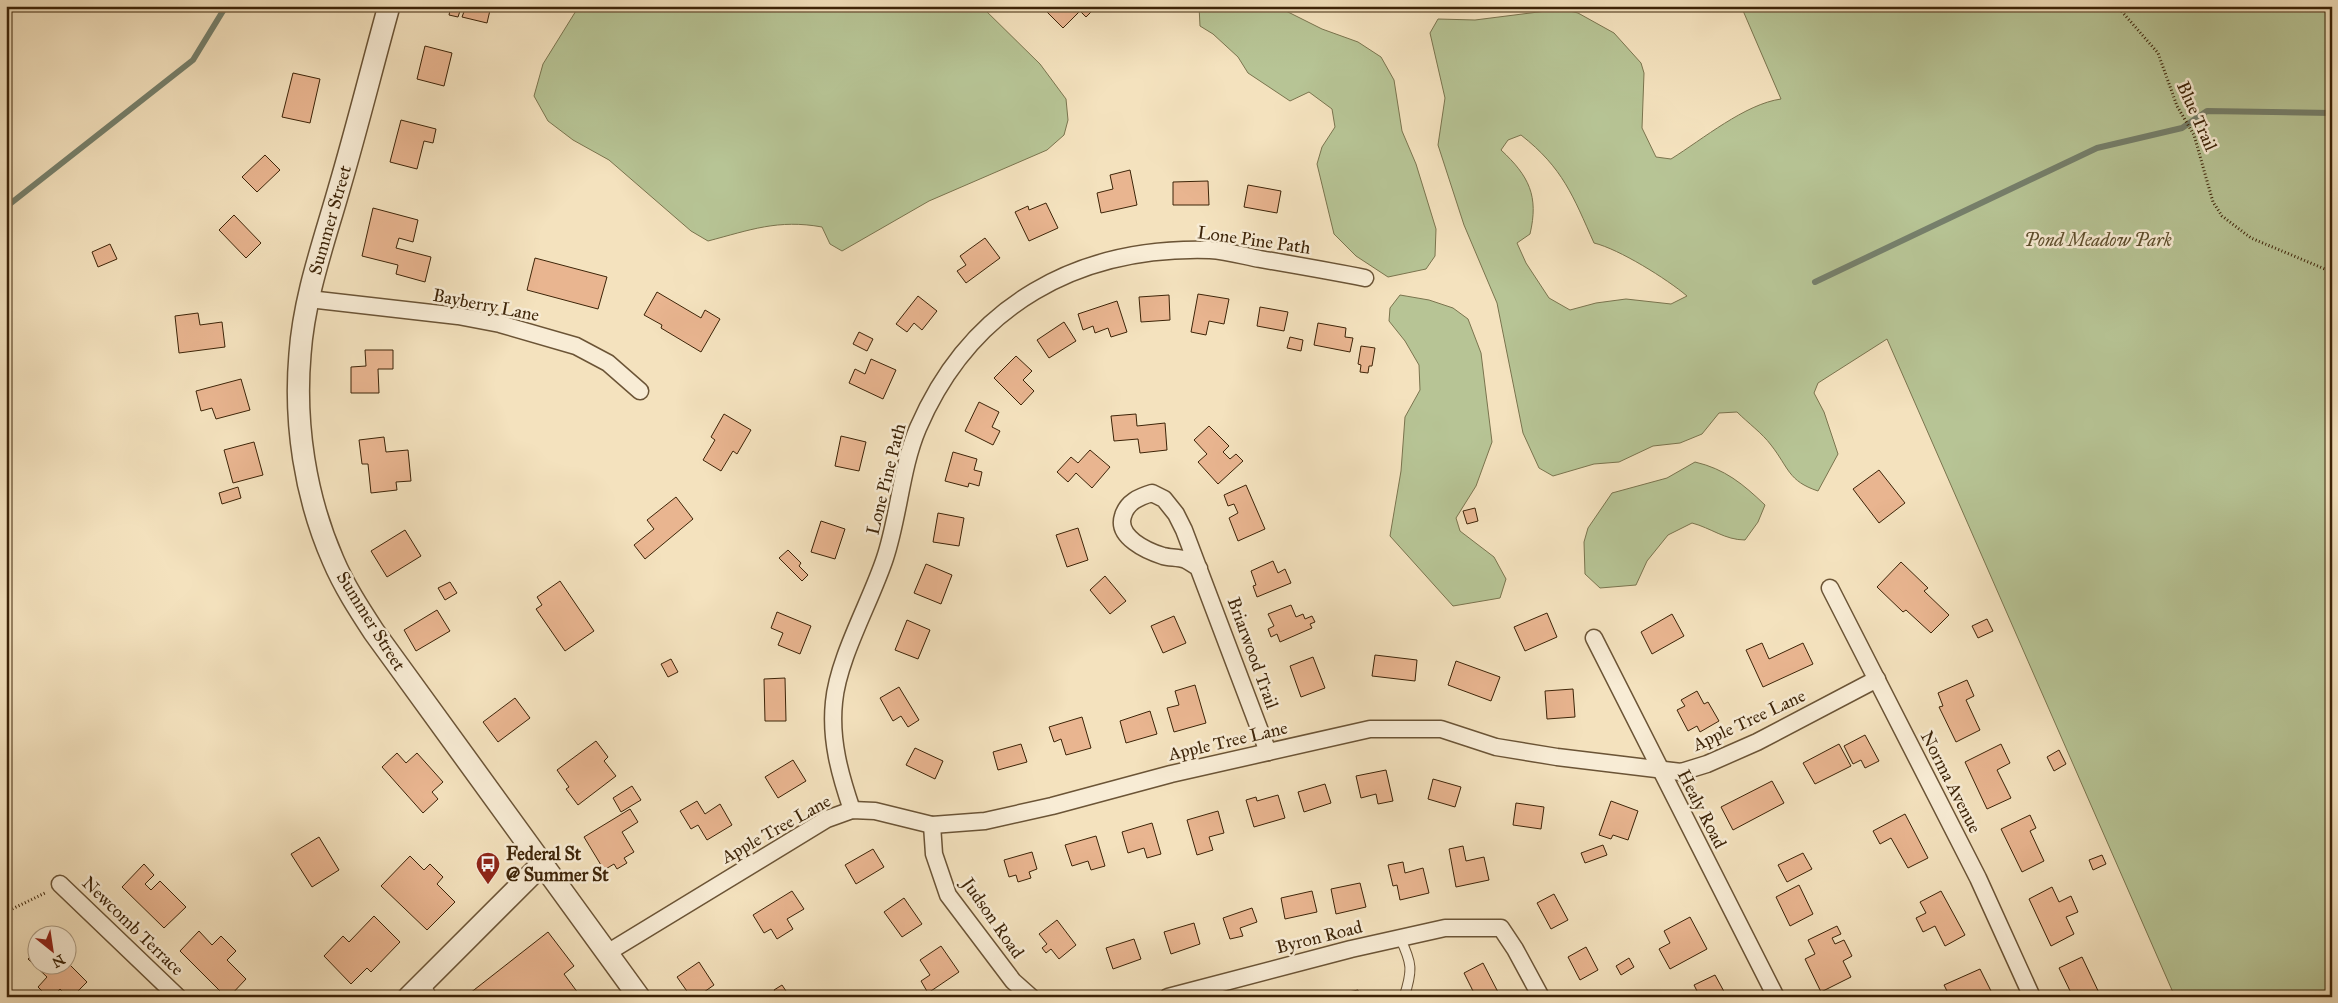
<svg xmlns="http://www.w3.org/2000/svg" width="2338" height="1003" font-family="'IM FELL Great Primer',serif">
<rect width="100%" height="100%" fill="#f4e2be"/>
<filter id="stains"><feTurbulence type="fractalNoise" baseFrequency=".004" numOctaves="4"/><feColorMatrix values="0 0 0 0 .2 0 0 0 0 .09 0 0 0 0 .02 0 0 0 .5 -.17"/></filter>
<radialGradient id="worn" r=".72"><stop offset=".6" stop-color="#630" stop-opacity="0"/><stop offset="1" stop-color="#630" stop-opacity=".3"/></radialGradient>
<g fill="#b7c495" stroke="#7a744e" fill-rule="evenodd">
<path d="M 579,6 L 981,6 L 1040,64 L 1066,99 L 1068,120 L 1064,135 L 1047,150 L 929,201 L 842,251 L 830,244 L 822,227 C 778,219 750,230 708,241 L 691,231 L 609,160 L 573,140 L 548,121 L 534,96 L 543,64 Z"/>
<polygon points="1199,6 1283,6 1286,11 1322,29 1358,42 1381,57 1394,80 1402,131 1416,164 1436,229 1435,256 1426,269 1388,277 1356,256 1334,234 1317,164 1322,147 1335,127 1332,109 1309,92 1290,101 1248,73 1238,57 1213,34 1200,26"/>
<path d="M 1741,6 L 2332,6 L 2332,997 L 2175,997 L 1887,339 L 1818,383 L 1814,393 L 1824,412 L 1838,454 L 1818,491 C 1788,481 1789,468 1771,445 C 1762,433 1748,423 1737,412 L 1719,413 L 1702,434 L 1680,443 L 1653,446 L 1619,462 L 1594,464 L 1553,476 L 1539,468 L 1523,433 L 1497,303 L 1464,225 L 1438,145 L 1445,98 L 1430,33 L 1438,19 L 1475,20 L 1562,9 L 1578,13 L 1614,33 L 1641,63 L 1644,73 L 1642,128 L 1656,157 L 1671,159 C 1703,139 1745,104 1781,99 ZM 1521,135 C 1563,168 1573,196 1594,243 C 1619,249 1667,279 1687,296 L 1671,304 L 1626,299 L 1596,303 L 1570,310 L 1549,298 L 1526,263 L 1517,243 L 1530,234 C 1539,196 1529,176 1501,150 L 1508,140 Z"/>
<polygon points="1400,295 1429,300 1453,308 1468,319 1481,353 1492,442 1476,486 1456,518 1460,531 1494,557 1506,579 1500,598 1453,606 1390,536 1401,471 1405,417 1420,390 1419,365 1405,341 1389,321 1390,308"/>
<path d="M 1695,462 C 1725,469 1743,484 1765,505 L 1758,522 L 1745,540 C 1725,540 1711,528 1692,523 L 1668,535 L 1647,561 L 1636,585 L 1600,588 L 1585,574 L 1584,542 L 1588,528 L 1612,493 L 1667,478 Z"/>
</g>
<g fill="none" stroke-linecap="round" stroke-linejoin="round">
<g stroke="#76806c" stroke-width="6">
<polyline points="6,207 193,60 226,6"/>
<polyline points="1815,282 2097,148 2182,128 2207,111 2332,113"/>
</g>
</g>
<g fill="#e9b590" stroke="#3d2408">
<polygon points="451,6 491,6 487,23 462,17 465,9 461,8 458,17 449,15"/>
<polygon points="1051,6 1097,6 1086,17 1080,11 1063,28 1046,11"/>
<polygon points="425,46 452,53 444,86 417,79"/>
<polygon points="293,73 320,79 310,123 282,117"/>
<polygon points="401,120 436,129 433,143 424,141 417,169 390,162"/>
<polygon points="265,155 280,170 257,192 242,177"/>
<polygon points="1130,170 1137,205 1101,213 1097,193 1113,189 1110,175"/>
<polygon points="1208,181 1209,205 1173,205 1173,182"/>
<polygon points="1248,185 1281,191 1277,213 1244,207"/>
<polygon points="1046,203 1058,228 1029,241 1015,212 1028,206 1029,210"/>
<polygon points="373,208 418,220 413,242 399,238 396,248 431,257 425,282 396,274 398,265 362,256"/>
<polygon points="234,215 261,243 246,258 219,230"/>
<polygon points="985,238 1000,258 966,283 957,271 966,265 960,256"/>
<polygon points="110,244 117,259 98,267 92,252"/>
<polygon points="535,258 607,277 598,309 527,290"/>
<polygon points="657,292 701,318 705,310 720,319 701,352 661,328 662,325 644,315"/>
<polygon points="1198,294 1229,299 1224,324 1209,321 1206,335 1191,332"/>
<polygon points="1169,295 1170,320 1141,322 1139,297"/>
<polygon points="918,296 937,311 922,330 914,323 907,332 896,324"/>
<polygon points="1117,301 1127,332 1111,337 1108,328 1095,333 1093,326 1083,330 1078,314"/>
<polygon points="1260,307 1288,312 1284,331 1257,326"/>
<polygon points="198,313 200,325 222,322 225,347 179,353 175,316"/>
<polygon points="1064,322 1076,341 1049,358 1037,340"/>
<polygon points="1318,323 1346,328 1345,337 1353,338 1350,352 1314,345"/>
<polygon points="859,332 873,339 867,351 853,344"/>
<polygon points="1290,337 1303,340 1301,351 1287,348"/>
<polygon points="1361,346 1375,348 1372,366 1369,366 1368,373 1360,372 1361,365 1358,364"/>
<polygon points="365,350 393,350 393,369 378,369 379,393 351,393 351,367 366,366"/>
<polygon points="1016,356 1032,371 1023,380 1034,391 1021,405 994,378"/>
<polygon points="871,359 896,370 883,399 849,383 855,369 865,374"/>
<polygon points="241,379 250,410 216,419 212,408 201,411 196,391"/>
<polygon points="979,402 999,412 992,427 1000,431 993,445 965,431"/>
<polygon points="724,414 751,430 737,454 733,451 721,471 703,460 715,440 711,437"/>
<polygon points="1136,414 1137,426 1165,423 1167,450 1140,453 1138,439 1114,441 1111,416"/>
<polygon points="1209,426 1229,446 1223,452 1230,459 1236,454 1243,461 1218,484 1198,462 1207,454 1194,440"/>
<polygon points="841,436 866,442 859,471 835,466"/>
<polygon points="384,437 386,452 408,450 411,481 396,482 397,490 371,493 368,464 362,464 359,440"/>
<polygon points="254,442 263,475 233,483 224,450"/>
<polygon points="1090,450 1110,467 1092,488 1076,473 1068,482 1057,472 1071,457 1078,463"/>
<polygon points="953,452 977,459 974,470 982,472 979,486 969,483 968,487 945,481"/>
<polygon points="1879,470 1905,503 1879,523 1853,489"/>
<polygon points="1246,485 1265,529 1238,541 1229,518 1238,513 1234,504 1228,506 1224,495"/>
<polygon points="238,487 241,498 222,504 219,493"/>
<polygon points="676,497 693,519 645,559 634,545 654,529 647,520"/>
<polygon points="1475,508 1478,521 1467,524 1463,511"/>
<polygon points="938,513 964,518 959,546 933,542"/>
<polygon points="821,521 845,529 835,559 811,552"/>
<polygon points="1078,528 1088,560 1067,567 1056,535"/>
<polygon points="405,530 421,556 387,577 371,551"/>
<polygon points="788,550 801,563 799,566 808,575 802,581 779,558"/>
<polygon points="1273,561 1278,573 1285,569 1291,583 1257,597 1253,586 1256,585 1251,571"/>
<polygon points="1901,562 1928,588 1924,591 1949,615 1931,633 1906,610 1903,612 1877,587"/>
<polygon points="926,564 952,575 941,604 914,593"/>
<polygon points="1105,576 1126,601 1110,614 1090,590"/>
<polygon points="560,581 594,631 565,651 536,609 542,605 537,597"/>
<polygon points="450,582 457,593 445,600 438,588"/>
<polygon points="1291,605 1296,617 1303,614 1305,619 1312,616 1315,622 1310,624 1312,628 1280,642 1277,634 1271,637 1268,629 1274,626 1268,614"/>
<polygon points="437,610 450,631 416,651 404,630"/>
<polygon points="777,612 811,626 800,654 778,645 783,633 771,628"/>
<polygon points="1547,613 1557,637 1525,651 1514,627"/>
<polygon points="1672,614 1684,636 1652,654 1641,632"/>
<polygon points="1174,616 1186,643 1163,653 1151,626"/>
<polygon points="1987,619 1993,631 1978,638 1972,626"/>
<polygon points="907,620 930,630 918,659 895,650"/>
<polygon points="1762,643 1769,659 1803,643 1813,664 1763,687 1746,650"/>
<polygon points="1375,655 1417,660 1415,681 1372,676"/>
<polygon points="1313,657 1325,688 1301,697 1290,666"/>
<polygon points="671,659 678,672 668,677 661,664"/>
<polygon points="1456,661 1500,677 1491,701 1448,685"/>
<polygon points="785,678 786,721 765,721 764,679"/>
<polygon points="1967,680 1974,696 1966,700 1980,730 1956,742 1939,707 1943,706 1938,693"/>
<polygon points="1195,685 1206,723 1174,732 1167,708 1179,705 1175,691"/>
<polygon points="899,687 919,720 908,727 901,716 893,721 880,698"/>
<polygon points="1573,689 1575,717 1547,719 1545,691"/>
<polygon points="1697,691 1704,704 1708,702 1719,721 1700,732 1697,726 1688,731 1677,710 1685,706 1681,700"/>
<polygon points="515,698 530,718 498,742 483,722"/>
<polygon points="1150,711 1157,734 1126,743 1120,721"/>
<polygon points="1082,717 1091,748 1066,755 1061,739 1054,742 1049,727"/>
<polygon points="1865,735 1879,761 1865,768 1861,760 1853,764 1844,746"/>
<polygon points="596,741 608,757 604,761 616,776 578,805 566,789 569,787 557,770"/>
<polygon points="1021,744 1027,762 998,770 993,752"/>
<polygon points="1839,744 1851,766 1815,784 1803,763"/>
<polygon points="2001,744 2010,763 1997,770 2011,798 1987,809 1965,762"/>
<polygon points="915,748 943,761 935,779 906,765"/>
<polygon points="2059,750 2066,764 2054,771 2047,757"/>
<polygon points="397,753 406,763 417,753 443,782 432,792 438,799 423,813 382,767"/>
<polygon points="793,760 806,781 778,798 765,777"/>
<polygon points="1386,770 1393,801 1378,804 1376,794 1361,798 1356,776"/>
<polygon points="1433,779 1461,787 1455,807 1428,799"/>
<polygon points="1772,781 1784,803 1733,830 1721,807"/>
<polygon points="1325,784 1331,803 1304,812 1298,792"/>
<polygon points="632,786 641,800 621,812 613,798"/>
<polygon points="1278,795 1285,818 1254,827 1246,800 1256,797 1257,801"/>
<polygon points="697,801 705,814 720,804 732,825 707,840 698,825 691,829 680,811"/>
<polygon points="1611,801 1638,811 1628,840 1613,835 1611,839 1599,835"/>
<polygon points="1516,803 1544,807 1541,829 1513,825"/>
<polygon points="630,809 638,822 622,832 634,852 624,858 627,863 617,869 614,864 604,870 584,837"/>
<polygon points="1218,811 1224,833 1209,837 1213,850 1197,855 1187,820"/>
<polygon points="1905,814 1928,858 1908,868 1891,838 1880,844 1873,831"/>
<polygon points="2030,815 2036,828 2030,831 2044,861 2022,872 2001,829"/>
<polygon points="1152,823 1161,854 1147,858 1144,848 1128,853 1122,832"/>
<polygon points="1096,836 1105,866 1091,870 1088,861 1072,866 1065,845"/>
<polygon points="319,837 339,870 312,887 291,854"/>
<polygon points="1603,845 1607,855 1585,863 1581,853"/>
<polygon points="1463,846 1466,861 1484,857 1489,880 1456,887 1449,849"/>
<polygon points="873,849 884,867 856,884 845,865"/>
<polygon points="1032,852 1037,869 1029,872 1031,878 1018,882 1016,875 1009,877 1004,860"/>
<polygon points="1803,853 1812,869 1787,882 1778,865"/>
<polygon points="2102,855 2106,864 2093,870 2089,860"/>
<polygon points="410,856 424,870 430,864 443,877 437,884 455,902 427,930 381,886"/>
<polygon points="1403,862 1405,873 1423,868 1429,893 1400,900 1397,885 1393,886 1388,865"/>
<polygon points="144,864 154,875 145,884 151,890 160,881 186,907 164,928 122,887"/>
<polygon points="1360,883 1366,907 1336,914 1331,889"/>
<polygon points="1799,885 1813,914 1790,926 1776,897"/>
<polygon points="2052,887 2059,902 2071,896 2078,912 2066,917 2074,934 2051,946 2029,899"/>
<polygon points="792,891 804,909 787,919 793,929 777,939 771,929 764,933 753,915"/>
<polygon points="1312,891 1317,912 1285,919 1281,898"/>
<polygon points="1941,891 1965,935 1945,946 1935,926 1923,932 1916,918 1926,913 1920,902"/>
<polygon points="1554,894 1568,920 1551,929 1537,903"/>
<polygon points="904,898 922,924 902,937 884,912"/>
<polygon points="1252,908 1257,922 1240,928 1243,936 1230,939 1223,918"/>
<polygon points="374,916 400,942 371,972 367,968 351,984 324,956 343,936 349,942"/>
<polygon points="1690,917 1707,949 1670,969 1659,949 1670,943 1664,931"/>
<polygon points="1057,920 1076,945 1059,959 1051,949 1046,953 1042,948 1047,944 1039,934"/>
<polygon points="1194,923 1200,944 1171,954 1164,932"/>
<polygon points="1837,926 1841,934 1832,938 1835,944 1844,940 1852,956 1843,961 1851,977 1821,992 1805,959 1815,954 1808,940"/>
<polygon points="199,931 212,945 221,936 236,951 227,960 246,979 229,997 226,997 180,951"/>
<polygon points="548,932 574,966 564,974 581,997 465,997"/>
<polygon points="1134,939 1141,959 1113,969 1106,948"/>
<polygon points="941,946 959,972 928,993 921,981 930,975 920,960"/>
<polygon points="1586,947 1598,970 1580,980 1568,957"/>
<polygon points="38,950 38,966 68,966 68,963 87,982 72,997 68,997 60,989 53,997 48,997 38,987 47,977 28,959"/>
<polygon points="2082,957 2101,997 2073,997 2059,968"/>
<polygon points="1629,958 1634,967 1621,975 1616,966"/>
<polygon points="699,962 714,985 697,997 691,997 677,977"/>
<polygon points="1483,963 1499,994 1493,997 1476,997 1464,973"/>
<polygon points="1980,969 1994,997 1963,997 1962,995 1950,997 1944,985"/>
<polygon points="1715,975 1727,997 1700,997 1694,985"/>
<polygon points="782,985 790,997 779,997 774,990"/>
<polygon points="1358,990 1359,997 1329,997 1329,996"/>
</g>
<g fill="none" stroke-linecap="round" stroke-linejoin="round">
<defs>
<g id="service">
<path d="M 1400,938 C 1412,963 1413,970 1404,997"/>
<polyline points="423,982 433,997"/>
</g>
<g id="minor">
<polyline points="309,299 458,316 500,324 576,346 608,363 640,391"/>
<path d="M 1199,568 C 1194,565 1190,562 1186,560 C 1179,557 1170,558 1163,556 C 1147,551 1116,537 1123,516 C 1127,502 1139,497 1152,493 L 1164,499 L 1176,514 L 1184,530 L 1268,752"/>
<polyline points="1830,588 1978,878 2032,997"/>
<polyline points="1594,638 1776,997"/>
<path d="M 852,810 C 840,775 830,740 834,702 C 838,658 871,601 885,558 C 899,516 901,468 918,428 C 971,305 1078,246 1210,250 C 1227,251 1244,256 1260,259 C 1295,265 1330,271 1365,278"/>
<polyline points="932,825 934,854 948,895 1013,981 1031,997"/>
<polyline points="60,884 178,997"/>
<polyline points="607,953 827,819 852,810 875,811 932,825 985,821 1052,806 1171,774 1370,729 1441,729 1496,747 1557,757 1681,772 1707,764 1757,742 1877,679"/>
<polyline points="1168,997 1351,949 1445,928 1501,928 1515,949 1541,997"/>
</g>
<g id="tertiary">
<path d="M 389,6 C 372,67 357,128 339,189 C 324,242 304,297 300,354 C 294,423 305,496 333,560 C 344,586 359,609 374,632 L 639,997"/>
<polyline points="409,997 543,863"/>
</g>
</defs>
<use href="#service" stroke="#6b5436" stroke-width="11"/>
<use href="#minor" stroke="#6b5436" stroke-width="19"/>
<use href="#tertiary" stroke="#6b5436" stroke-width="24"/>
<g stroke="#3d2408" stroke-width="3" stroke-dasharray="1 2.5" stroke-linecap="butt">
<polyline points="2117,6 2158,53 2177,106 2194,135 2213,202 2222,216 2251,238 2332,272"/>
<polyline points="6,912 45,893"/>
</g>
<use href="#service" stroke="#f8ecd5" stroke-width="9"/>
<use href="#minor" stroke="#f8ecd5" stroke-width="16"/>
<use href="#tertiary" stroke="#f8ecd5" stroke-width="21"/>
</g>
<defs>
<symbol id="bus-pin" viewBox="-11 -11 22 30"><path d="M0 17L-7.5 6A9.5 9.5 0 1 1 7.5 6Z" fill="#8f2418" stroke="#f8ecd5"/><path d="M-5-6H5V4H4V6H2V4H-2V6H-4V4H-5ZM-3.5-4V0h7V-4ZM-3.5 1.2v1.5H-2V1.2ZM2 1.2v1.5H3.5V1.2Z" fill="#fff"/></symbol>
</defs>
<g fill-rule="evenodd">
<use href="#bus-pin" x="474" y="850" width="28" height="38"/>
</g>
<g text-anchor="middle" stroke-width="5" stroke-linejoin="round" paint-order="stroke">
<g font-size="18" fill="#3d2408" stroke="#f8ecd5">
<text transform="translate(2197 116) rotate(66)" y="6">Blue Trail</text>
<text transform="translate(330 220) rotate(-74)" y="6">Summer Street</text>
<text transform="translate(1254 240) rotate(8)" y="6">Lone Pine Path</text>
<text transform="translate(486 305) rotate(11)" y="6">Bayberry Lane</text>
<text transform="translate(886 479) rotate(-76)" y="6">Lone Pine Path</text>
<text transform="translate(371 621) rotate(58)" y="6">Summer Street</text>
<text transform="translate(1253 653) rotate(70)" y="6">Briarwood Trail</text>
<text transform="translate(1749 720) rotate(-25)" y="6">Apple Tree Lane</text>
<text transform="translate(1228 741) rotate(-13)" y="6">Apple Tree Lane</text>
<text transform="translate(1951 782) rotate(63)" y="6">Norma Avenue</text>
<text transform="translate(1702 809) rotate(63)" y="6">Healy Road</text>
<text transform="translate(776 829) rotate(-29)" y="6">Apple Tree Lane</text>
<text transform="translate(993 918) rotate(55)" y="6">Judson Road</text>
<text transform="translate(133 926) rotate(44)" y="6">Newcomb Terrace</text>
<text transform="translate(1319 937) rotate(-14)" y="6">Byron Road</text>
</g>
<g font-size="18" font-style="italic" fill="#5c4c2b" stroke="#f8ecd5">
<text x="2098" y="246">Pond Meadow Park</text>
</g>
<g font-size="18" font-weight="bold" fill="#3d2408" stroke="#f8ecd5" text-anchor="start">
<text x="506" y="860">Federal St<tspan x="506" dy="21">@ Summer St</tspan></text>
</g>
</g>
<rect width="2338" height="1003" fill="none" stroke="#f4e2be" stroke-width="25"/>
<rect x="8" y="8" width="2323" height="988" fill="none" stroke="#3d2408" stroke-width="2.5"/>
<rect x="12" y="12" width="2313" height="978" fill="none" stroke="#3d2408"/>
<g transform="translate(52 950) rotate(150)"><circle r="24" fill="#f8ecd5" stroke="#ad9c83"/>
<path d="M0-4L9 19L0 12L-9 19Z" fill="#8f2418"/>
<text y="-8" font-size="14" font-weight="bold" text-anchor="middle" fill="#3d2408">N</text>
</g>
<rect width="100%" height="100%" filter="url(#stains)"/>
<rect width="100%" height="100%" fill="url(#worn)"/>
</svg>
